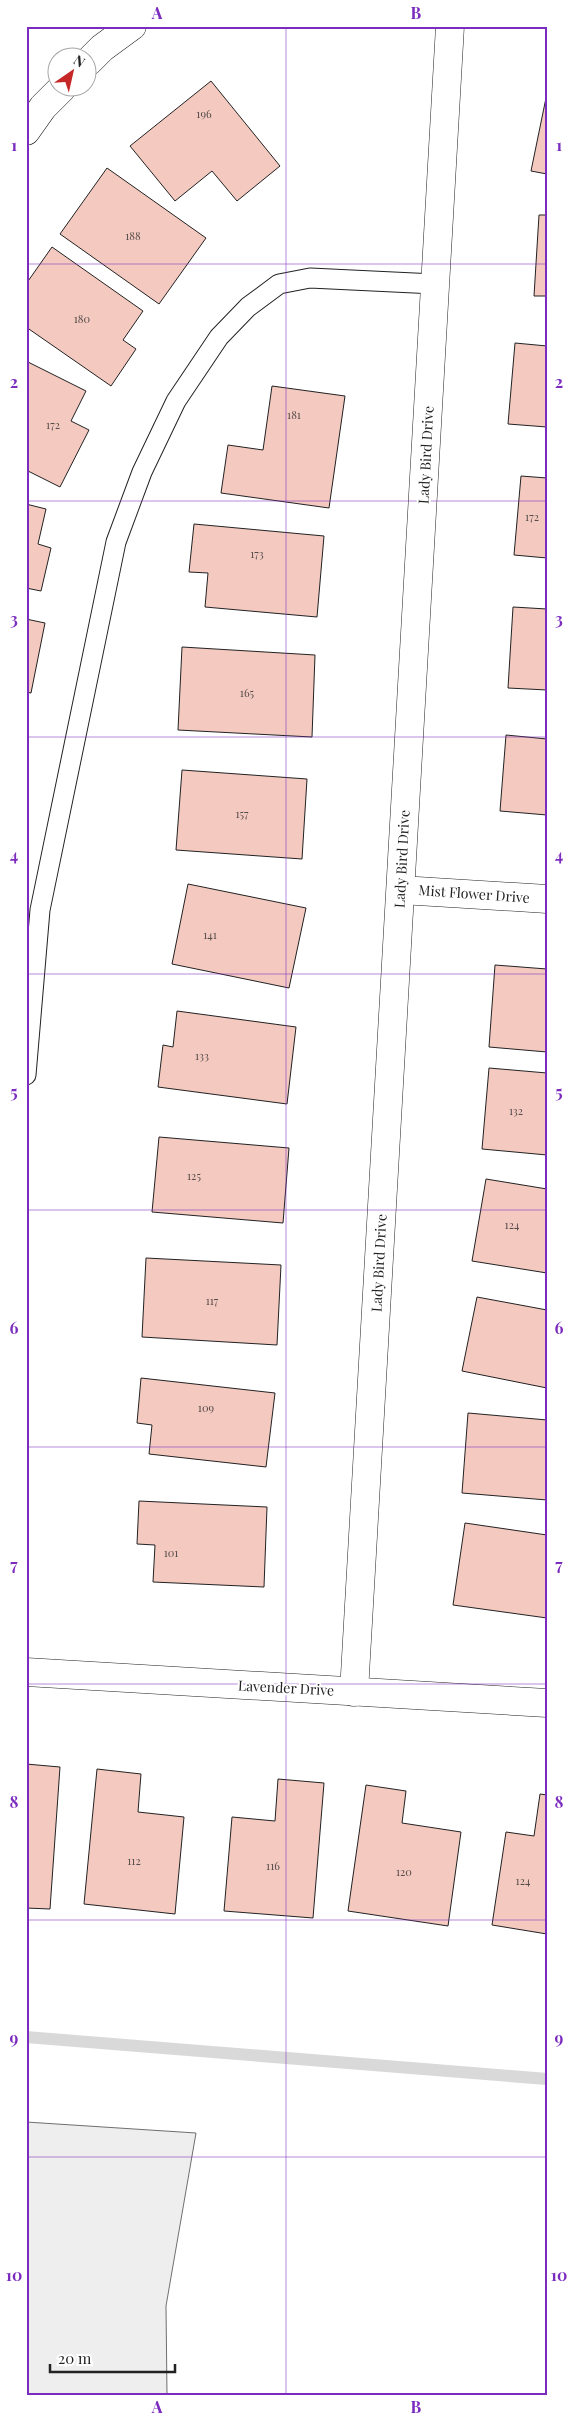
<svg xmlns="http://www.w3.org/2000/svg" width="573" height="2421" font-family="'Playfair Display',serif">
<rect width="100%" height="100%" fill="#fff"/>
<polygon fill="#eee" stroke="#6f6f6f" points="26,2122 196,2133 166,2306 167,2395 26,2395"/>
<g fill="none" stroke-linecap="round" stroke-linejoin="round">
<polyline stroke="#d9d9d9" stroke-width="12" points="26,2037 547,2079"/>
</g>
<g fill="#f3c9c0" stroke="#222">
<polygon points="211,81 280,166 237,201 212,171 175,201 130,146"/>
<polygon points="547,93 547,174 531,171"/>
<polygon points="107,168 206,238 159,304 60,234"/>
<polygon points="539,215 547,215 547,296 534,296"/>
<polygon points="52,247 143,311 123,340 136,349 111,386 26,327 26,284"/>
<polygon points="515,343 547,346 547,427 508,424"/>
<polygon points="26,361 86,391 71,421 89,430 60,487 26,470"/>
<polygon points="272,386 345,396 329,508 221,493 228,445 263,450"/>
<polygon points="521,476 547,478 547,558 514,555"/>
<polygon points="26,504 46,509 38,544 51,548 41,591 26,588"/>
<polygon points="194,524 324,536 317,617 205,607 208,573 189,572"/>
<polygon points="513,607 547,609 547,690 508,688"/>
<polygon points="26,619 45,623 31,693 26,692"/>
<polygon points="182,647 315,655 312,737 178,730"/>
<polygon points="506,735 547,739 547,815 500,811"/>
<polygon points="182,770 307,779 302,859 176,850"/>
<polygon points="188,884 306,908 289,988 172,964"/>
<polygon points="495,965 547,969 547,1052 489,1047"/>
<polygon points="177,1011 296,1027 287,1104 158,1087 163,1045 173,1047"/>
<polygon points="489,1068 547,1073 547,1155 482,1149"/>
<polygon points="159,1137 289,1148 283,1223 152,1212"/>
<polygon points="486,1179 547,1189 547,1273 472,1261"/>
<polygon points="146,1258 281,1265 277,1345 142,1337"/>
<polygon points="477,1297 547,1310 547,1388 462,1371"/>
<polygon points="141,1378 275,1393 266,1467 149,1454 152,1425 137,1423"/>
<polygon points="468,1413 547,1420 547,1500 462,1493"/>
<polygon points="139,1501 267,1507 264,1587 153,1582 155,1545 137,1544"/>
<polygon points="465,1523 547,1535 547,1618 453,1605"/>
<polygon points="26,1764 60,1767 50,1909 26,1908"/>
<polygon points="97,1769 141,1774 138,1812 184,1817 175,1914 84,1904"/>
<polygon points="278,1779 324,1783 313,1918 224,1911 232,1817 275,1821"/>
<polygon points="366,1785 406,1791 402,1823 461,1832 448,1926 348,1911"/>
<polygon points="540,1794 547,1795 547,1934 492,1925 506,1832 534,1836"/>
</g>
<g fill="none" stroke-linecap="round" stroke-linejoin="round">
<defs>
<polyline id="lane" points="26,1075 40,910 116,542 142,472 176,401 219,337 248,307 279,284 310,278 435,284"/>
<g id="street">
<polyline points="88,62 102,48 132,26"/>
<polyline points="26,131 43,107 62,88"/>
<polyline points="401,890 547,899"/>
<polyline points="26,1672 547,1703"/>
<polyline points="354,1692 450,26"/>
</g>
</defs>
<use href="#lane" stroke="#222" stroke-width="21"/>
<use href="#street" stroke="#222" stroke-width="29"/>
<use href="#lane" stroke="#fff" stroke-width="19"/>
<use href="#street" stroke="#fff" stroke-width="28"/>
</g>
<path fill="none" stroke="#7b2cbf" stroke-width="1" stroke-opacity="0.55" d="M 286,26 L 286,2395M 26,264 L 547,264M 26,501 L 547,501M 26,737 L 547,737M 26,974 L 547,974M 26,1210 L 547,1210M 26,1447 L 547,1447M 26,1684 L 547,1684M 26,1920 L 547,1920M 26,2157 L 547,2157"/>
<g text-anchor="middle" stroke-width="4" stroke-linejoin="round" paint-order="stroke">
<g font-size="11" fill="#564c4a">
<text x="204" y="118">196</text>
<text x="133" y="240">188</text>
<text x="82" y="323">180</text>
<text x="294" y="419">181</text>
<text x="53" y="429">172</text>
<text x="532" y="521">172</text>
<text x="257" y="558">173</text>
<text x="247" y="697">165</text>
<text x="242" y="818">157</text>
<text x="210" y="939">141</text>
<text x="202" y="1060">133</text>
<text x="516" y="1115">132</text>
<text x="194" y="1180">125</text>
<text x="512" y="1229">124</text>
<text x="212" y="1305">117</text>
<text x="206" y="1412">109</text>
<text x="171" y="1557">101</text>
<text x="134" y="1865">112</text>
<text x="273" y="1870">116</text>
<text x="404" y="1876">120</text>
<text x="523" y="1885">124</text>
</g>
<g font-size="14" fill="#222" stroke="#fff">
<text transform="translate(426 455) rotate(-87)" y="5">Lady Bird Drive</text>
<text transform="translate(402 859) rotate(-87)" y="5">Lady Bird Drive</text>
<text transform="translate(474 894) rotate(4)" y="5">Mist Flower Drive</text>
<text transform="translate(379 1263) rotate(-87)" y="5">Lady Bird Drive</text>
<text transform="translate(286 1688) rotate(3)" y="5">Lavender Drive</text>
</g>
</g>
<rect width="573" height="2421" fill="none" stroke="#ffffff" stroke-width="55"/>
<g transform="translate(72 72) rotate(34)"><circle r="24" fill="#ffffff" stroke="#a7a7a7"/>
<path d="M0-4L9 19L0 12L-9 19Z" fill="#c62828"/>
<text y="-8" font-size="14" font-weight="bold" text-anchor="middle" fill="#222222">N</text>
</g>
<path d="M50 2364v8h125v-8" fill="none" stroke="#222222" stroke-width="2.5"/>
<text x="58" y="2364" font-size="15" fill="#222222" stroke="#ffffff" stroke-width="4" paint-order="stroke">20 m</text>
<rect x="28" y="28" width="518" height="2366" fill="none" stroke="#7b2cbf" stroke-width="2"/>
<g font-size="16" text-anchor="middle" font-weight="bold" fill="#7b2cbf">
<text x="157" y="19">A</text>
<text x="416" y="19">B</text>
<text x="14" y="151">1</text>
<text x="559" y="151">1</text>
<text x="14" y="388">2</text>
<text x="559" y="388">2</text>
<text x="14" y="625">3</text>
<text x="559" y="625">3</text>
<text x="14" y="861">4</text>
<text x="559" y="861">4</text>
<text x="14" y="1098">5</text>
<text x="559" y="1098">5</text>
<text x="14" y="1334">6</text>
<text x="559" y="1334">6</text>
<text x="14" y="1571">7</text>
<text x="559" y="1571">7</text>
<text x="14" y="1808">8</text>
<text x="559" y="1808">8</text>
<text x="14" y="2044">9</text>
<text x="559" y="2044">9</text>
<text x="14" y="2281">10</text>
<text x="559" y="2281">10</text>
<text x="157" y="2413">A</text>
<text x="416" y="2413">B</text>
</g>
</svg>
